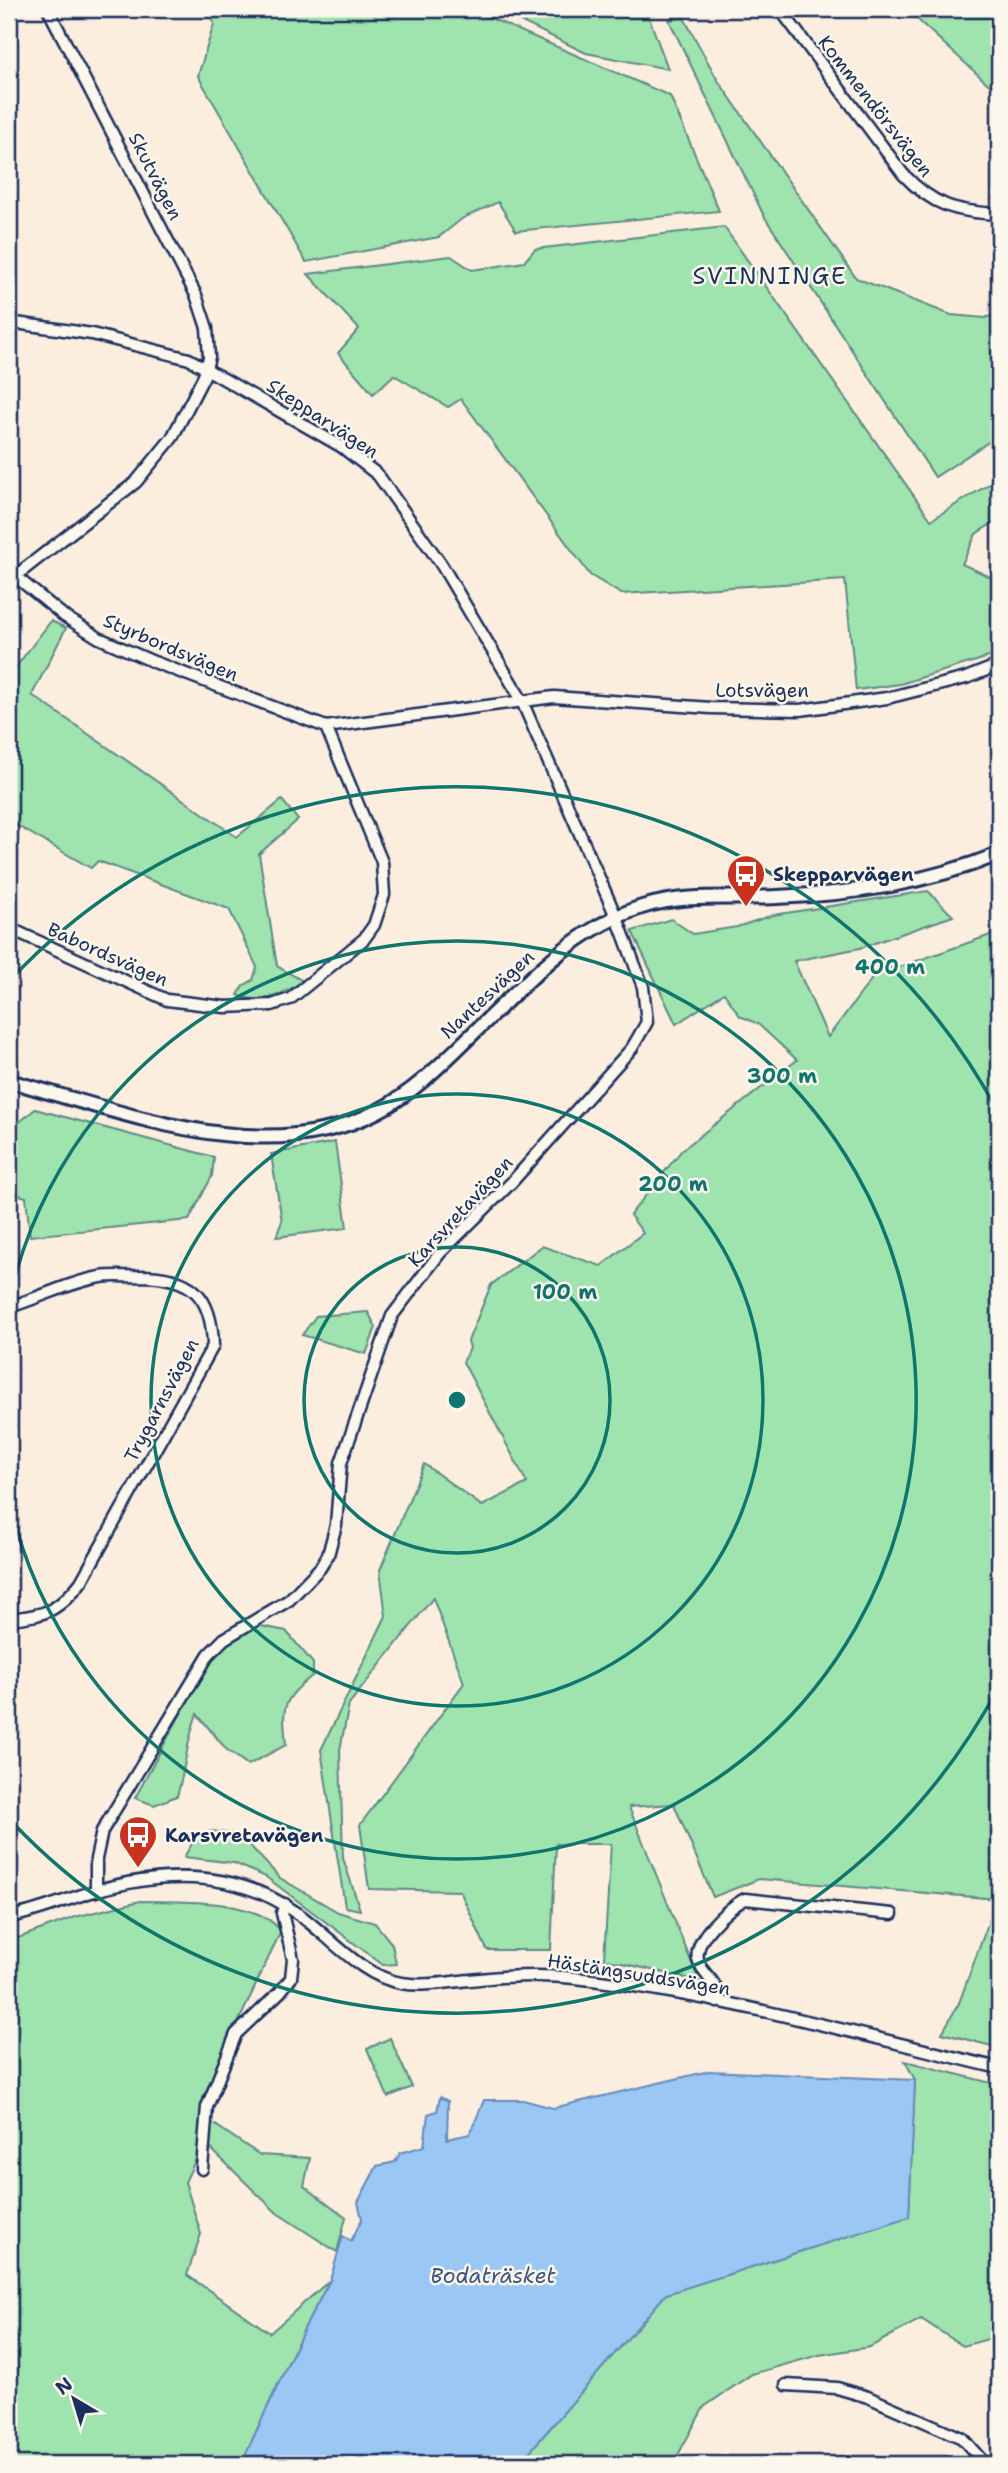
<svg xmlns="http://www.w3.org/2000/svg" width="1008" height="2473" font-family="'Shantell Sans',sans-serif">
<rect width="100%" height="100%" fill="#fbeedf"/>
<filter id="ink" filterUnits="userSpaceOnUse"><feTurbulence type="fractalNoise" baseFrequency=".0143" numOctaves="2"/><feDisplacementMap in="SourceGraphic" scale="14" xChannelSelector="R" yChannelSelector="G"/><feConvolveMatrix kernelMatrix="1 2 1 2 8 2 1 2 1" color-interpolation-filters="sRGB"/></filter>
<g filter="url(#ink)">
<g fill="#9fe3ae" stroke="#5d8986" stroke-width="2">
<polygon points="210,9 470,9 670,96 719,211 516,231 498,202 463,218 439,237 306,262 198,76 214,24"/>
<polygon points="495,9 648,9 647,12 668,69 586,53"/>
<polygon points="906,9 999,9 999,88 988,84"/>
<polygon points="684,18 717,79 856,278 951,315 985,318 999,313 999,435 935,477 764,216 669,20"/>
<polygon points="724,227 931,520 999,478 999,519 976,534 962,564 999,581 999,654 900,684 856,690 845,580 621,594 590,575 461,399 448,407 394,375 373,394 338,353 359,329 308,274 451,256 472,270 524,262 535,249"/>
<path d="M 51,621 L 66,628 L 32,695 L 237,837 L 282,800 L 298,820 L 259,854 L 277,966 L 303,981 C 284,994 260,1006 238,995 L 243,986 L 253,980 L 257,967 L 229,909 L 98,861 L 91,868 L 9,821 L 9,676 Z"/>
<polygon points="928,891 953,916 860,948 794,961 828,1037 874,976 999,932 999,2048 942,2033 959,2003 997,1899 759,1879 713,1897 674,1804 629,1807 699,1981 604,1959 611,1844 556,1844 551,1950 487,1950 460,1891 369,1889 360,1825 464,1683 433,1598 349,1704 340,1750 343,1858 360,1910 345,1907 321,1750 386,1616 380,1570 424,1464 482,1506 527,1483 463,1362 470,1348 468,1341 491,1285 542,1246 601,1266 643,1233 630,1215 682,1150 797,1060 758,1024 740,1016 724,993 676,1024 632,931 671,919 693,934 737,927 773,915"/>
<polygon points="35,1109 214,1157 212,1176 189,1220 30,1236 26,1197 9,1192 9,1131"/>
<polygon points="335,1142 347,1228 276,1237 282,1221 271,1154"/>
<polygon points="368,1312 376,1327 366,1354 302,1335 316,1316"/>
<path d="M 256,1625 L 286,1631 L 313,1663 L 313,1675 C 282,1701 282,1705 286,1745 L 248,1765 L 226,1749 L 197,1714 C 186,1742 186,1767 177,1796 L 154,1805 L 135,1798 L 206,1667 L 228,1642 Z"/>
<polygon points="212,1831 240,1835 280,1878 338,1912 375,1923 392,1944 396,1964 383,1965 266,1877 234,1863 184,1857 196,1837"/>
<path d="M 140,1901 C 179,1902 255,1897 281,1931 L 203,2098 L 208,2120 L 260,2155 L 310,2158 L 304,2186 L 346,2217 L 337,2252 L 277,2213 L 204,2142 L 185,2182 L 201,2234 L 187,2275 L 270,2333 L 330,2280 L 304,2329 L 241,2464 L 9,2464 L 9,1954 L 15,1939 L 75,1917 Z"/>
<polygon points="390,2038 412,2087 388,2097 367,2049"/>
<polygon points="905,2061 999,2085 999,2336 963,2346 921,2319 870,2347 819,2355 752,2374 704,2407 673,2464 519,2464 666,2294 909,2217 915,2080"/>
</g>
<polygon fill="#9ac7f4" stroke="#678ab8" stroke-width="2" points="709,2071 915,2080 909,2217 666,2294 519,2464 241,2464 304,2329 330,2280 343,2236 351,2241 362,2219 358,2202 377,2166 395,2162 400,2153 424,2146 428,2114 437,2111 440,2097 448,2101 447,2139 470,2134 484,2100 523,2100 553,2108"/>
<g fill="none" stroke-linecap="round" stroke-linejoin="round">
<defs>
<g id="minor">
<path d="M 780,9 L 903,174 C 933,206 956,212 999,214"/>
<polyline points="9,322 92,334 189,359 342,447 378,475 441,564 521,699 621,928 643,987 647,1022 632,1048 511,1183 440,1253 392,1316 341,1463 336,1525 328,1555 320,1568 289,1600 224,1639 209,1654 102,1831 96,1859 96,1891"/>
<polyline points="15,576 64,616 99,638 154,662 326,727 554,697 711,708 800,710 887,698 966,678 999,665"/>
<polyline points="9,581 136,482 172,438 204,376 209,357 207,328 196,295 48,9"/>
<polyline points="9,928 167,1000 225,1007 272,1005 290,999 364,939 374,925 384,895 382,862 326,727"/>
<path d="M 9,1307 C 40,1298 69,1282 101,1277 C 114,1275 127,1277 139,1276 C 191,1276 212,1294 213,1346 L 81,1582 C 57,1612 46,1615 9,1619"/>
<path d="M 9,1917 C 38,1912 66,1899 95,1891 C 164,1871 236,1870 297,1913 C 330,1936 360,1976 401,1983 C 424,1987 447,1982 470,1980 C 505,1976 539,1974 575,1978 C 718,1994 859,2035 999,2068"/>
<path d="M 717,2002 C 721,1983 705,1978 699,1963 C 690,1941 728,1908 745,1899 L 892,1914"/>
<polyline points="202,2169 207,2107 236,2034 280,1992 291,1978 293,1959 282,1913 285,1904"/>
<polyline points="786,2385 837,2388 868,2397 962,2438 985,2464"/>
</g>
<path id="tertiary" d="M 9,1081 C 123,1111 264,1171 378,1111 C 420,1089 452,1053 486,1021 C 534,975 577,928 642,907 C 687,893 732,899 777,897 C 855,894 927,883 999,854"/>
</defs>
<use href="#minor" stroke="#1b2f5e" stroke-width="15"/>
<use href="#tertiary" stroke="#1b2f5e" stroke-width="18"/>
<use href="#minor" stroke="#fbf7ec" stroke-width="10"/>
<use href="#tertiary" stroke="#fbf7ec" stroke-width="12"/>
</g>
</g>
<g fill="none" stroke="#0f766e" stroke-width="3.5">
<circle cx="457" cy="1400" r="153"/>
<circle cx="457" cy="1400" r="306"/>
<path d="M9 1301A459 459 0 1 1 9 1499"/>
<path d="M998 1688A613 613 0 0 1 12 1822M12 978A613 613 0 0 1 998 1112"/>
</g>
<defs>
<symbol id="bus-pin" viewBox="-11 -11 22 30"><path d="M0 17L-7.5 6A9.5 9.5 0 1 1 7.5 6Z" fill="#c8321e" stroke="#fbf7ec"/><path d="M-5-6H5V4H4V6H2V4H-2V6H-4V4H-5ZM-3.5-4V0h7V-4ZM-3.5 1.2v1.5H-2V1.2ZM2 1.2v1.5H3.5V1.2Z" fill="#fff"/></symbol>
</defs>
<g fill-rule="evenodd">
<use href="#bus-pin" x="724" y="852" width="44" height="60"/>
<use href="#bus-pin" x="116" y="1813" width="44" height="60"/>
</g>
<g text-anchor="middle" stroke-width="5" stroke-linejoin="round" paint-order="stroke">
<g font-size="19" fill="#1b2f5e" stroke="#fbf7ec">
<text transform="translate(876 106) rotate(52)" y="7">Kommendörsvägen</text>
<text transform="translate(156 176) rotate(63)" y="7">Skutvägen</text>
<text transform="translate(323 418) rotate(33)" y="7">Skepparvägen</text>
<text transform="translate(171 647) rotate(23)" y="7">Styrbordsvägen</text>
<text x="762" y="697">Lotsvägen</text>
<text transform="translate(108 954) rotate(24)" y="7">Babordsvägen</text>
<text transform="translate(487 994) rotate(-43)" y="7">Nantesvägen</text>
<text transform="translate(460 1211) rotate(-47)" y="7">Karsvretavägen</text>
<text transform="translate(161 1400) rotate(-62)" y="7">Trygarnsvägen</text>
<text transform="translate(639 1974) rotate(9)" y="7">Hästängsuddsvägen</text>
</g>
<g font-size="19" font-weight="bold" fill="#1b2f5e" stroke="#fbf7ec" text-anchor="start">
<text x="773" y="881">Skepparvägen</text>
<text x="165" y="1842">Karsvretavägen</text>
</g>
<g font-size="21" font-style="italic" fill="#3b5584" stroke="#fbf7ec">
<text x="493" y="2283">Bodaträsket</text>
</g>
<g font-size="23" letter-spacing="2" fill="#1b2f5e" stroke="#fbf7ec">
<text x="770" y="284">SVINNINGE</text>
</g>
</g>
<circle cx="457" cy="1400" r="10" fill="#0f766e" stroke="#fbf7ec" stroke-width="3.5"/>
<g font-size="21" text-anchor="middle" font-weight="bold" fill="#0f766e" stroke="#fbf7ec" stroke-width="5" stroke-linejoin="round" paint-order="stroke">
<text x="890" y="974">400 m</text>
<text x="782" y="1083">300 m</text>
<text x="673" y="1191">200 m</text>
<text x="565" y="1299">100 m</text>
</g>
<rect width="1008" height="2473" fill="none" stroke="#fbf7ec" stroke-width="35"/>
<rect x="18" y="18" width="973" height="2438" fill="none" stroke="#1b2f5e" stroke-width="2.5" filter="url(#ink)"/>
<g transform="translate(74 2399) rotate(322)" stroke="#fbf7ec" stroke-width="5" paint-order="stroke">
<path d="M0-5L12 26L0 18L-12 26Z" fill="#1b2f5e"/>
<text y="-10" font-size="19" font-weight="bold" text-anchor="middle" fill="#1b2f5e">N</text>
</g>
</svg>
